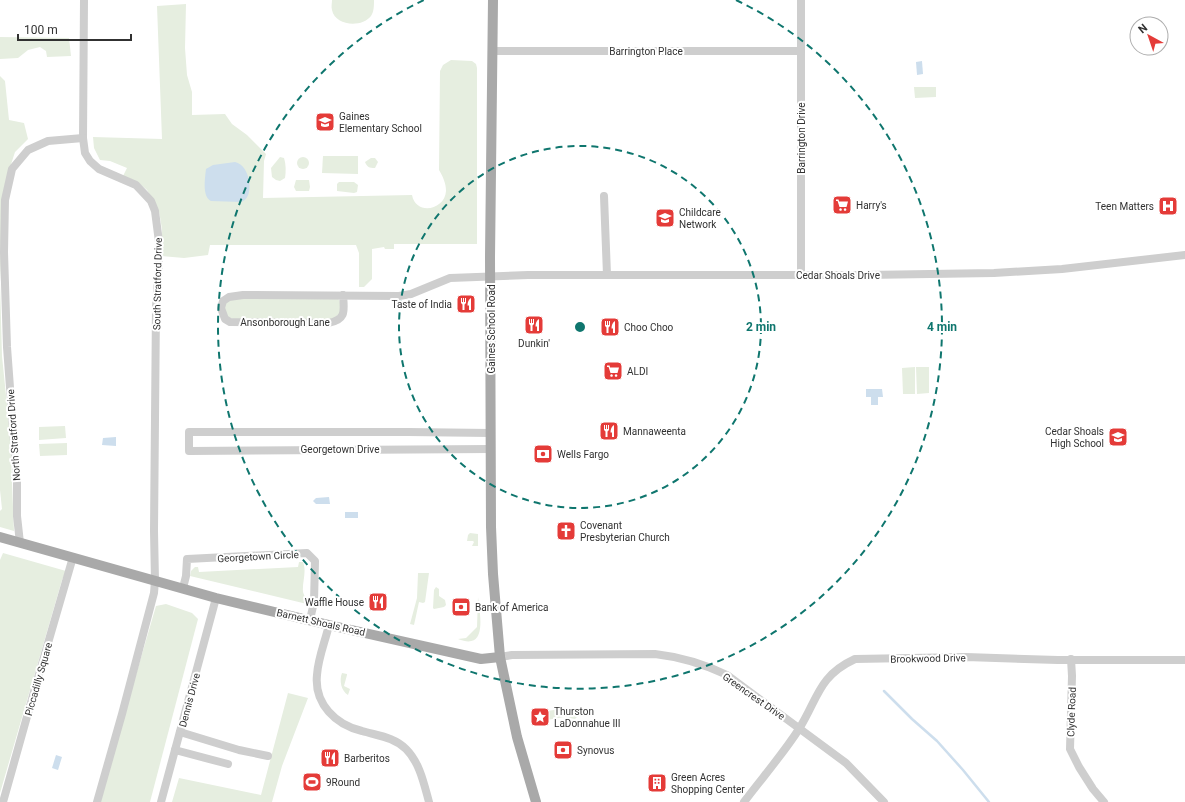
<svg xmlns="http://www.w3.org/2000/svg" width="1185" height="802" font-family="Roboto,sans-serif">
<rect width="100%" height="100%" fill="#fff"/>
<g fill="#e6eee0">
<path d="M 332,0 L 374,0 C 374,5 374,12 371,16 C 362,28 335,26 332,10 C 331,7 332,3 332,0 Z"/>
<path d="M 186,4 L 185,48 L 187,75 L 192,92 L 192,115 L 225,114 L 232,124 L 247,135 L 266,154 L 264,161 L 263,198 L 412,195 C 416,216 445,210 446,191 C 446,183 443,177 439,170 L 440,71 L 443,65 L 451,60 L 472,61 L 476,64 L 477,68 L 477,244 L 394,244 L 394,249 L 385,249 L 384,247 L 372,249 L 372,279 L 364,287 L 359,287 L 359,253 L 356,245 L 210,245 L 208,255 L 184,258 L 161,256 L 162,229 L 159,211 L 147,190 L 139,183 L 123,176 L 127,168 L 110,161 L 100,160 L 94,148 L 93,137 L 162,139 L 157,6 Z"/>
<polygon points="0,33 0,37 69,38 71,56 47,57 46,51 40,47 28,50 18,58 0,59"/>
<polygon points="0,76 5,81 9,120 24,123 28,139 15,152 5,183 0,282 2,356 10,435 14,531 0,527 0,511 2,509 0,490"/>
<polygon points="914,87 936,87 936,97 915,98"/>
<polygon points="323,156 358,156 358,174 322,173"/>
<circle cx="303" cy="163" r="6"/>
<path d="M 280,157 L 284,158 C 286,164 286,172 285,178 L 280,181 L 276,180 L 272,177 L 271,168 Z"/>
<path d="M 371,158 L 375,158 L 378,162 L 375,168 C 369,168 367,167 365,162 Z"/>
<polygon points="296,180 309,180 310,187 309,191 296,191 294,187"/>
<polygon points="339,182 354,182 358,185 357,192 354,193 337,191 337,184"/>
<polygon points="231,298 338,298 340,302 340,313 333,320 233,319 226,316 224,304"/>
<polygon points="915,367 915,394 903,394 902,368"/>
<polygon points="916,367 929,367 929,393 917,394"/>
<polygon points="65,426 66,438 39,440 39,427"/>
<polygon points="67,443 67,455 40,456 39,444"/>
<polygon points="470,533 478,534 478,546 472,546 474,542 473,541 467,541 468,535"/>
<polygon points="3,553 66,571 62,580 0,793 0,560"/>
<path d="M 299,562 L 303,562 C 307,572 302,582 303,592 C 304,596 307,600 307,604 L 190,576 L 191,571 L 195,567 L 198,567 L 199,572 L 298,567 Z"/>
<polygon points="418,573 429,573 425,602 423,603 419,602 414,625 410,624 417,598"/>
<polygon points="436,587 439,589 439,596 445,600 446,605 444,607 434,609 433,608 434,590"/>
<path d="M 478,597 C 480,615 488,651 458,639 L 466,638 L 477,627 Z"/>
<polygon points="166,604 192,613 198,619 150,802 99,802 156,606"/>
<path d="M 342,673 L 347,674 L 347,675 L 344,686 L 350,689 L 348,695 C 341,691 339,680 342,673 Z"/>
<polygon points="288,693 308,698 282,766 272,802 172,802 179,778 261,795"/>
<polygon points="573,707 577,709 577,717 575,719 564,717 541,721 539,720 536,717 537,714 541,712"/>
</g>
<g fill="#cddeed">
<polygon points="922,61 923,74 917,75 916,62"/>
<path d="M 235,162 C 251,165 255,199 241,202 L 211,201 C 202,197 205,178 206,169 L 213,165 Z"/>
<polygon points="866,389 882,389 883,397 878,397 878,405 871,405 871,397 866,397"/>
<polygon points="116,437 116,446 102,445 103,438"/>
<polygon points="329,497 330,504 316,504 313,501 316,498"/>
<rect x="345" y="512" width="13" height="6"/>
<polygon points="56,755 62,757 58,770 52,768"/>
</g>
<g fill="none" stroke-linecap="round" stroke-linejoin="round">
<polyline stroke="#cddeed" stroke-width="2.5" points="884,691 912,719 937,741 963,770 989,802"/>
<g stroke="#cecece" stroke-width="8">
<polyline points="84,0 83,138 85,153 90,161 99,169 136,185 151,201 155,211 159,242 159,262 156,307 154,531 155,581 154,593 122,714 97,802"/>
<polyline points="801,0 801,275"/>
<polyline points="492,51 801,51"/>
<polyline points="604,196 607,275"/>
<path d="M 343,295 C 344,310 347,320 328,323 L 230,322 L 225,319 L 221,308 L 223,301 L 229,297 L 243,295 L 399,296 L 411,294 L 450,278 L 528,275 L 866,275 L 994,273 L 1062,269 L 1185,255"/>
<polyline points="491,433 408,432 189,432 189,451 491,449"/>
<polyline points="20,543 17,516 17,482 7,347 4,252 5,200 12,169 28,150 48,141 83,138"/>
<polyline points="183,588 186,576 187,559 307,553 315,561 314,602 310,620"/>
<path d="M 329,625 C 325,642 318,658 317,675 C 314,704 336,725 362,731 C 379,736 394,737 406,749 C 420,763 424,784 429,802"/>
<path d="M 500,657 L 512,655 L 655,654 C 681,657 704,664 727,675 L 846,763 L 884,802"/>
<polyline points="1071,659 1072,676 1070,749 1079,767 1093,789 1104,802"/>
<polyline points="180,732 239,750 268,756"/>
<polyline points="175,750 228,764"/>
<polyline points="3,802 37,681 73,557"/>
<polyline points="161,802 216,598"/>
<path d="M 744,802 C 762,778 783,754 799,729 C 818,699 818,676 855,659 L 966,657 L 1058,660 L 1185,660"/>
</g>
<g stroke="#a9a9a9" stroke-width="10">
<polyline points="493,0 490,257 491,527 493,574 500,657 517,737 536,802"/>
<polyline points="0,537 216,598 329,625 481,659 500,657"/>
</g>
</g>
<g fill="none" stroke="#0f766e" stroke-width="2" stroke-dasharray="7 5">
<circle cx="580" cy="327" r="181"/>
<path d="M736 0A362 362 0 1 1 424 0"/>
</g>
<defs>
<symbol id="school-square" viewBox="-11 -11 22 22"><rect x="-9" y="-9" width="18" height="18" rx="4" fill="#e43b38" stroke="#fff"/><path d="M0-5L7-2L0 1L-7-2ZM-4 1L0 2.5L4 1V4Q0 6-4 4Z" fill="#fff"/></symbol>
<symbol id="supermarket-square" viewBox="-11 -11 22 22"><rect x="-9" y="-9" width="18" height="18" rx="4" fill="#e43b38" stroke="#fff"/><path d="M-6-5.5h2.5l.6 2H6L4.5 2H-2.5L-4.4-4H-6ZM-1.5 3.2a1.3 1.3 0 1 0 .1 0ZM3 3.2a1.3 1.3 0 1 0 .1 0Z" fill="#fff"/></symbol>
<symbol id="hospital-square" viewBox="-11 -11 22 22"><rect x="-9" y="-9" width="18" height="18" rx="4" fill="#e43b38" stroke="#fff"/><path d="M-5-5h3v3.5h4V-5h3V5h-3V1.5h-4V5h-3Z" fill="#fff"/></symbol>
<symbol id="restaurant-square" viewBox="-11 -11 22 22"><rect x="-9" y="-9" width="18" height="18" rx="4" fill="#e43b38" stroke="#fff"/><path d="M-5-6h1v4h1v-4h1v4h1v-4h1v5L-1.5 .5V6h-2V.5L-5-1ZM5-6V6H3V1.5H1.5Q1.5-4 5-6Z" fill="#fff"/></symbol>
<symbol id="bank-square" viewBox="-11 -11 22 22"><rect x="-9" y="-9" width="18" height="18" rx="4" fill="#e43b38" stroke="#fff"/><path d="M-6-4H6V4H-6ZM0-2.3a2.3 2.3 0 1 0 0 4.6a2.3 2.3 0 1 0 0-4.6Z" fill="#fff"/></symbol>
<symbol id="church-square" viewBox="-11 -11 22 22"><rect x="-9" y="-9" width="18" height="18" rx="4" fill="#e43b38" stroke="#fff"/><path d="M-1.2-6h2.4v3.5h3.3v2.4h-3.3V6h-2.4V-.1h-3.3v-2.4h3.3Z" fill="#fff"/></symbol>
<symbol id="sight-square" viewBox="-11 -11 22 22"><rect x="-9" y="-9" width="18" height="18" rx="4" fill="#e43b38" stroke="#fff"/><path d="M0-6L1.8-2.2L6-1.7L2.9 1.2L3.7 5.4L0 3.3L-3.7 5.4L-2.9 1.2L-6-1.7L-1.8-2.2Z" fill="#fff"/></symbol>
<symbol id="stadium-square" viewBox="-11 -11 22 22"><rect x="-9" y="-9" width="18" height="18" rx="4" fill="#e43b38" stroke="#fff"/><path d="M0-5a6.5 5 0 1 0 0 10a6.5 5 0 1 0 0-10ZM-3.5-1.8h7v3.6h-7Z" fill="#fff"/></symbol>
<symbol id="building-square" viewBox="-11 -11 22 22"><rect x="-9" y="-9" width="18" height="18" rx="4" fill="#e43b38" stroke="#fff"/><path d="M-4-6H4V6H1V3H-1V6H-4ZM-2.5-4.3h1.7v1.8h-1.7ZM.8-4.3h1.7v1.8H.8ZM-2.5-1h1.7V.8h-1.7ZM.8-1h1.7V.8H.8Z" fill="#fff"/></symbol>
</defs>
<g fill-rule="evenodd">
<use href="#school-square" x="314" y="111" width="22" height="22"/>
<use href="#supermarket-square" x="831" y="194" width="22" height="22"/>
<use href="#hospital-square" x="1157" y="195" width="22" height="22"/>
<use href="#school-square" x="654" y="207" width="22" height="22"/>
<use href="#restaurant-square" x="455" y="293" width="22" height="22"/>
<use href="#restaurant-square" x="523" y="314" width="22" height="22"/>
<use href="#restaurant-square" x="599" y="316" width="22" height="22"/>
<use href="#supermarket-square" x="602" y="360" width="22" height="22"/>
<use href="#restaurant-square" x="598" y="420" width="22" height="22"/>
<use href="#school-square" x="1107" y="426" width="22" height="22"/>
<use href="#bank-square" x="532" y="443" width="22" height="22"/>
<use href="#church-square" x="555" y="520" width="22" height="22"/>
<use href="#restaurant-square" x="367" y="591" width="22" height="22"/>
<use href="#bank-square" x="450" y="596" width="22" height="22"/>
<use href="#sight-square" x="529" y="706" width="22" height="22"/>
<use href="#bank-square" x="552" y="739" width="22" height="22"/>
<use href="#restaurant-square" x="319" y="747" width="22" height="22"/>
<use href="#stadium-square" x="301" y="771" width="22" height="22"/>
<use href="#building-square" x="646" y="772" width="22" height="22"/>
</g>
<g text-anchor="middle" stroke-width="4" stroke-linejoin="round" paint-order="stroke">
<g font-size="10" fill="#313131" stroke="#fff">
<text x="646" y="55">Barrington Place</text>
<text transform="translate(801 138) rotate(-90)" y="4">Barrington Drive</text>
<text x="838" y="279">Cedar Shoals Drive</text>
<text transform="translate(157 284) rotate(-89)" y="4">South Stratford Drive</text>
<text x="285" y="326">Ansonborough Lane</text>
<text transform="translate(491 329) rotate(-90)" y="4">Gaines School Road</text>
<text transform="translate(13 435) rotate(-94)" y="4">North Stratford Drive</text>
<text x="340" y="453">Georgetown Drive</text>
<text transform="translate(258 556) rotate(-3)" y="4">Georgetown Circle</text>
<text transform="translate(321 622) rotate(13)" y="4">Barnett Shoals Road</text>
<text transform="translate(928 658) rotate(-1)" y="4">Brookwood Drive</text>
<text transform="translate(38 679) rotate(-74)" y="4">Piccadilly Square</text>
<text transform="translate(754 696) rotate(35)" y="4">Greencrest Drive</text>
<text transform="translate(189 700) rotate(-75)" y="4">Dennis Drive</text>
<text transform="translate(1071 712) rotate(-88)" y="4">Clyde Road</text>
</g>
<g font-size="10" fill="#313131" stroke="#fff" text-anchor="start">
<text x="339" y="120">Gaines<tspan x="339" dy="12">Elementary School</tspan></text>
<text x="856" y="209">Harry's</text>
<text x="1154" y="210" text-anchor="end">Teen Matters</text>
<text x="679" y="216">Childcare<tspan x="679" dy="12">Network</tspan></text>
<text x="452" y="308" text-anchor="end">Taste of India</text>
<text x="624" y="331">Choo Choo</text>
<text x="534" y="347" text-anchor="middle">Dunkin'</text>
<text x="627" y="375">ALDI</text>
<text x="623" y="435">Mannaweenta</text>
<text x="1104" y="435" text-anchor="end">Cedar Shoals<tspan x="1104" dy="12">High School</tspan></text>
<text x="557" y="458">Wells Fargo</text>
<text x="580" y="529">Covenant<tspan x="580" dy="12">Presbyterian Church</tspan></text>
<text x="364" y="606" text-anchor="end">Waffle House</text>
<text x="475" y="611">Bank of America</text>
<text x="554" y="715">Thurston<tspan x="554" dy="12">LaDonnahue III</tspan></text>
<text x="577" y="754">Synovus</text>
<text x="344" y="762">Barberitos</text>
<text x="671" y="781">Green Acres<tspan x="671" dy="12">Shopping Center</tspan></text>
<text x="326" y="786">9Round</text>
</g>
</g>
<circle cx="580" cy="327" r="6" fill="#0f766e" stroke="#fff" stroke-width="2"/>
<g font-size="12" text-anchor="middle" font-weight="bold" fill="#0f766e" stroke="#fff" stroke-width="4" stroke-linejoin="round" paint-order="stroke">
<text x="761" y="331">2 min</text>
<text x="942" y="331">4 min</text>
</g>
<g transform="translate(1149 36) rotate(320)"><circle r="19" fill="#ffffff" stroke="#adadad"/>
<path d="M0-3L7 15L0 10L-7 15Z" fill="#e43b38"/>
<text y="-6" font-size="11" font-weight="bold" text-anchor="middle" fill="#313131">N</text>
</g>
<path d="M18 34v6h113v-6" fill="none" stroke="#313131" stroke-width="2"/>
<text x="24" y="34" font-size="12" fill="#313131" stroke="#ffffff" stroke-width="3" paint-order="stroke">100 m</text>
</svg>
